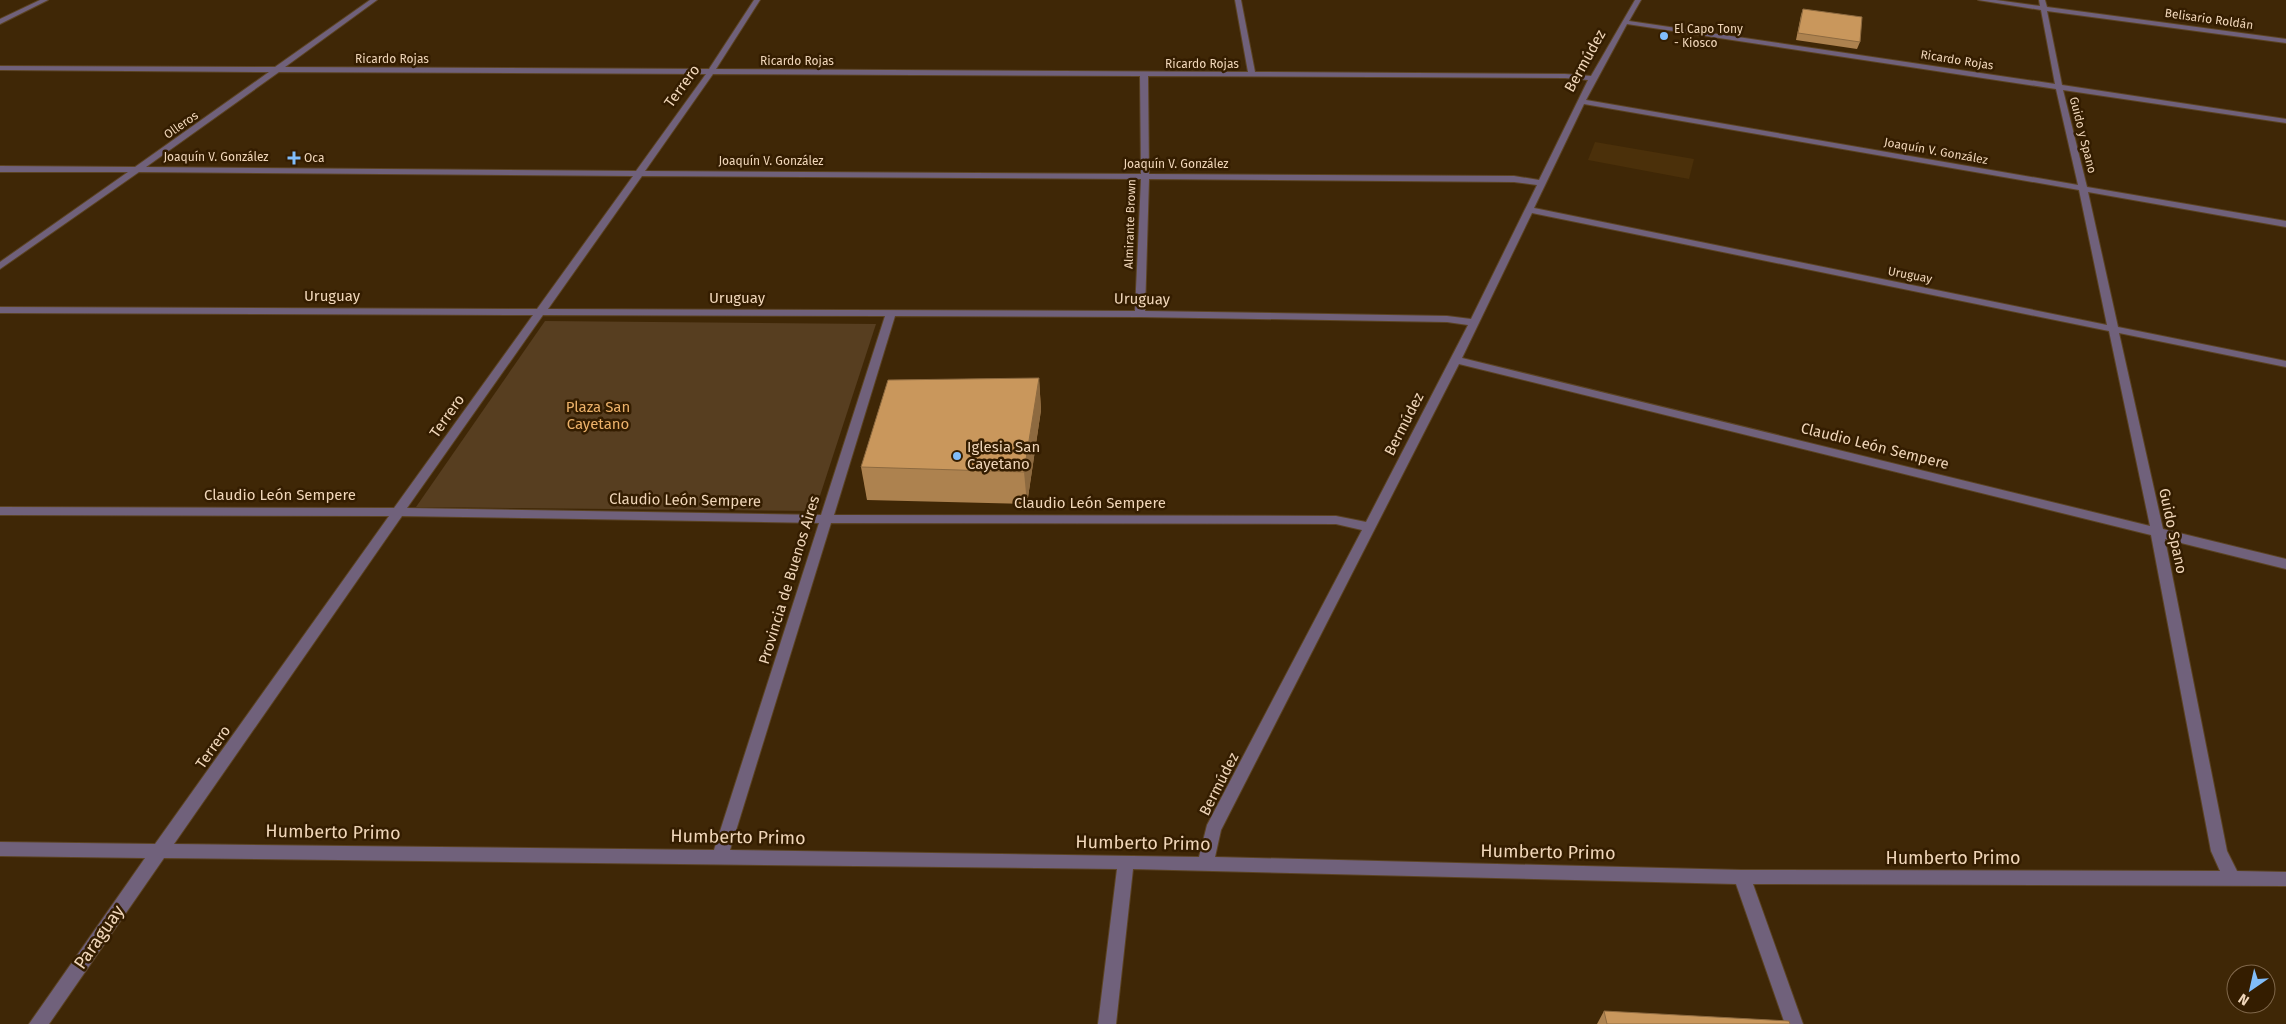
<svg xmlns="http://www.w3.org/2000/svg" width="2286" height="1024" font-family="'Fira Sans',sans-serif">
<rect width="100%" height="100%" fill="#3f2706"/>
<polygon fill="#4b300a" points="1595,142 1694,159 1689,179 1588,160"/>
<polygon fill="#573e20" points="545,321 876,324 815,511 416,507"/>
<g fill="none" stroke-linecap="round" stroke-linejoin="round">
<defs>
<g id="minor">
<polygon points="40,0 48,0 0,24 0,19"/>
<path d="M 370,0 L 377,0 L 285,67 L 709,69 L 754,0 L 760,0 L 716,69 L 1248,72 L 1235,0 L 1241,0 L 1255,72 L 1565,74 L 1591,76 L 1635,0 L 1641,0 L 1629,21 L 2055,84 L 2041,10 L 1978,0 L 1996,0 L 2040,6 L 2039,0 L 2045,0 L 2047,7 L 2286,39 L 2286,43 L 2047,11 L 2062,85 L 2286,119 L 2286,123 L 2063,90 L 2087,187 L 2286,221 L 2286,227 L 2088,192 L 2118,327 L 2286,361 L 2286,367 L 2119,333 L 2163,529 L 2286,559 L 2286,569 L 2165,539 L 2227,851 L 2237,871 L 2286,872 L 2286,886 L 1753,884 L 1803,1024 L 1785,1024 L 1736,884 L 1133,869 L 1116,1024 L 1098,1024 L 1117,869 L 164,858 L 49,1024 L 29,1024 L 145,858 L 0,856 L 0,842 L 155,844 L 389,516 L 0,515 L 0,507 L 394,508 L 533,315 L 0,313 L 0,307 L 537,309 L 633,176 L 139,172 L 0,269 L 0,262 L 128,172 L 0,172 L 0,166 L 135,167 L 269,72 L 0,70 L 0,66 L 275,67 ZM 1627,24 L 2056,89 L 2078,185 L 1586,100 ZM 279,72 L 706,74 L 636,171 L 146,167 ZM 713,74 L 1140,76 L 1141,174 L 645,171 ZM 1148,76 L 1565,78 L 1588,80 L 1539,180 L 1514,176 L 1149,174 ZM 1584,104 L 2079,190 L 2107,325 L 1534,208 ZM 642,176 L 1141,179 L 1135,311 L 548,309 ZM 1149,179 L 1514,182 L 1537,185 L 1471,319 L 1447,316 L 1145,311 ZM 1532,213 L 2109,331 L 2150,526 L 1462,358 ZM 543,315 L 885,316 L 821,515 L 407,508 ZM 895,316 L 1140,317 L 1447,322 L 1468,325 L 1366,522 L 1336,516 L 834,515 ZM 1459,364 L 2151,535 L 2211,851 L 2220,871 L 1742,870 L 1215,857 L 1221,830 ZM 402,516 L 819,523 L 714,850 L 174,844 ZM 831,523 L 1336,524 L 1362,530 L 1207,825 L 1199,857 L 730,850 Z"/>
</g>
</defs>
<use href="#minor" stroke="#5b4323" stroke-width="2"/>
<use href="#minor" fill="#70617b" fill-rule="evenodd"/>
</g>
<g fill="#ad824f">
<polygon points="1803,9 1860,42 1857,49 1796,40 1801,15"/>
<polygon points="1039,378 1041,410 1027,504 867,500 861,467"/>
<polygon points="1604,1011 1790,1024 1597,1024"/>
</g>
<polygon fill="#8d6a40" points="1039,378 1041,410 1027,504 1024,472"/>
<g fill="#c9975c" stroke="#8d6a40">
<polygon points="1803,9 1862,17 1860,42 1798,33"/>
<polygon points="1039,378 1024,472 861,467 888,380"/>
<polygon points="1604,1011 1789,1021 1790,1024 1607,1024"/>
</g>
<g fill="#81bdfa" stroke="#341d00" stroke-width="2">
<circle cx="1664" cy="36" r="5"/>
<path d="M291.5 150.5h5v5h5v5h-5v5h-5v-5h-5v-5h5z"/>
<circle cx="957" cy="456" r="5"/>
</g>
<g text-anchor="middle" stroke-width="5" stroke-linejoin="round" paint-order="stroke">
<g font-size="12" fill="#f0d6b9" stroke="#341d00">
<text transform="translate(2209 19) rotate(8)" y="4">Belisario Roldán</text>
<text x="392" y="63">Ricardo Rojas</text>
<text transform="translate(1957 60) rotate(9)" y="4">Ricardo Rojas</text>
<text x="797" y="65">Ricardo Rojas</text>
<text x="1202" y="68">Ricardo Rojas</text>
<text transform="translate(181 125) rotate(-35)" y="4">Olleros</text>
<text transform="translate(2083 135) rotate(76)" y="4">Guido y Spano</text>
<text transform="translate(1936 151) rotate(10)" y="4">Joaquín V. González</text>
<text x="216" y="161">Joaquín V. González</text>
<text x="771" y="165">Joaquín V. González</text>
<text x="1176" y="168">Joaquín V. González</text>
<text transform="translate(1130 224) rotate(-88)" y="4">Almirante Brown</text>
<text transform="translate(1910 275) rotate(11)" y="4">Uruguay</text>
</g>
<g font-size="12" fill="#f0d6b9" stroke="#341d00" text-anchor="start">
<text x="1674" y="33">El Capo Tony<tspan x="1674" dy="14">- Kiosco</tspan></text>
<text x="304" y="162">Oca</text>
</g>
<g font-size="15" fill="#f0d6b9" stroke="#341d00">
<text transform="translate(1585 61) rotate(-61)" y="5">Bermúdez</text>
<text transform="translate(682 86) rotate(-54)" y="5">Terrero</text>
<text x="332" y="301">Uruguay</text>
<text x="737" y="303">Uruguay</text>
<text transform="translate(1142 299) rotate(1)" y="5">Uruguay</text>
<text transform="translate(447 416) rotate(-55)" y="5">Terrero</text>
<text transform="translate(1404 424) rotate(-63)" y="5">Bermúdez</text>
<text transform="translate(1875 446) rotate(14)" y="5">Claudio León Sempere</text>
<text x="280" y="500">Claudio León Sempere</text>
<text transform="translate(685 500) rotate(1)" y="5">Claudio León Sempere</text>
<text x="1090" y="508">Claudio León Sempere</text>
<text transform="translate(2173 531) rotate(78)" y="5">Guido Spano</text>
<text transform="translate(789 580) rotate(-73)" y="5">Provincia de Buenos Aires</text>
<text transform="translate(213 747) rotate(-55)" y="5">Terrero</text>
<text transform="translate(1219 784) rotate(-63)" y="5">Bermúdez</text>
</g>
<g font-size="15" fill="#edb26a" stroke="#341d00">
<text x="598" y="412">Plaza San<tspan x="598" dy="17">Cayetano</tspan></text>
</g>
<g font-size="15" fill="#f0d6b9" stroke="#341d00" text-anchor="start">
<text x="967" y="452">Iglesia San<tspan x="967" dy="17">Cayetano</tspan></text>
</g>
<g font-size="18" fill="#f0d6b9" stroke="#341d00">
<text transform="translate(333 832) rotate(1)" y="6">Humberto Primo</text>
<text transform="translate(738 837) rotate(1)" y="6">Humberto Primo</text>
<text transform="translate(1143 843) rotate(1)" y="6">Humberto Primo</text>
<text transform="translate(1548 852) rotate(1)" y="6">Humberto Primo</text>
<text x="1953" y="864">Humberto Primo</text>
<text transform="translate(99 937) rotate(-55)" y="6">Paraguay</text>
</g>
</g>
<g transform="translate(2251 989) rotate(214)"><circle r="24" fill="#341d00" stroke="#7f674a"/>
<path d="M0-4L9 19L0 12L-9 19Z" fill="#81bdfa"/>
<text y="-8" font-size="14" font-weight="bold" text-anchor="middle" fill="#f0d6b9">N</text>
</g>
</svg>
